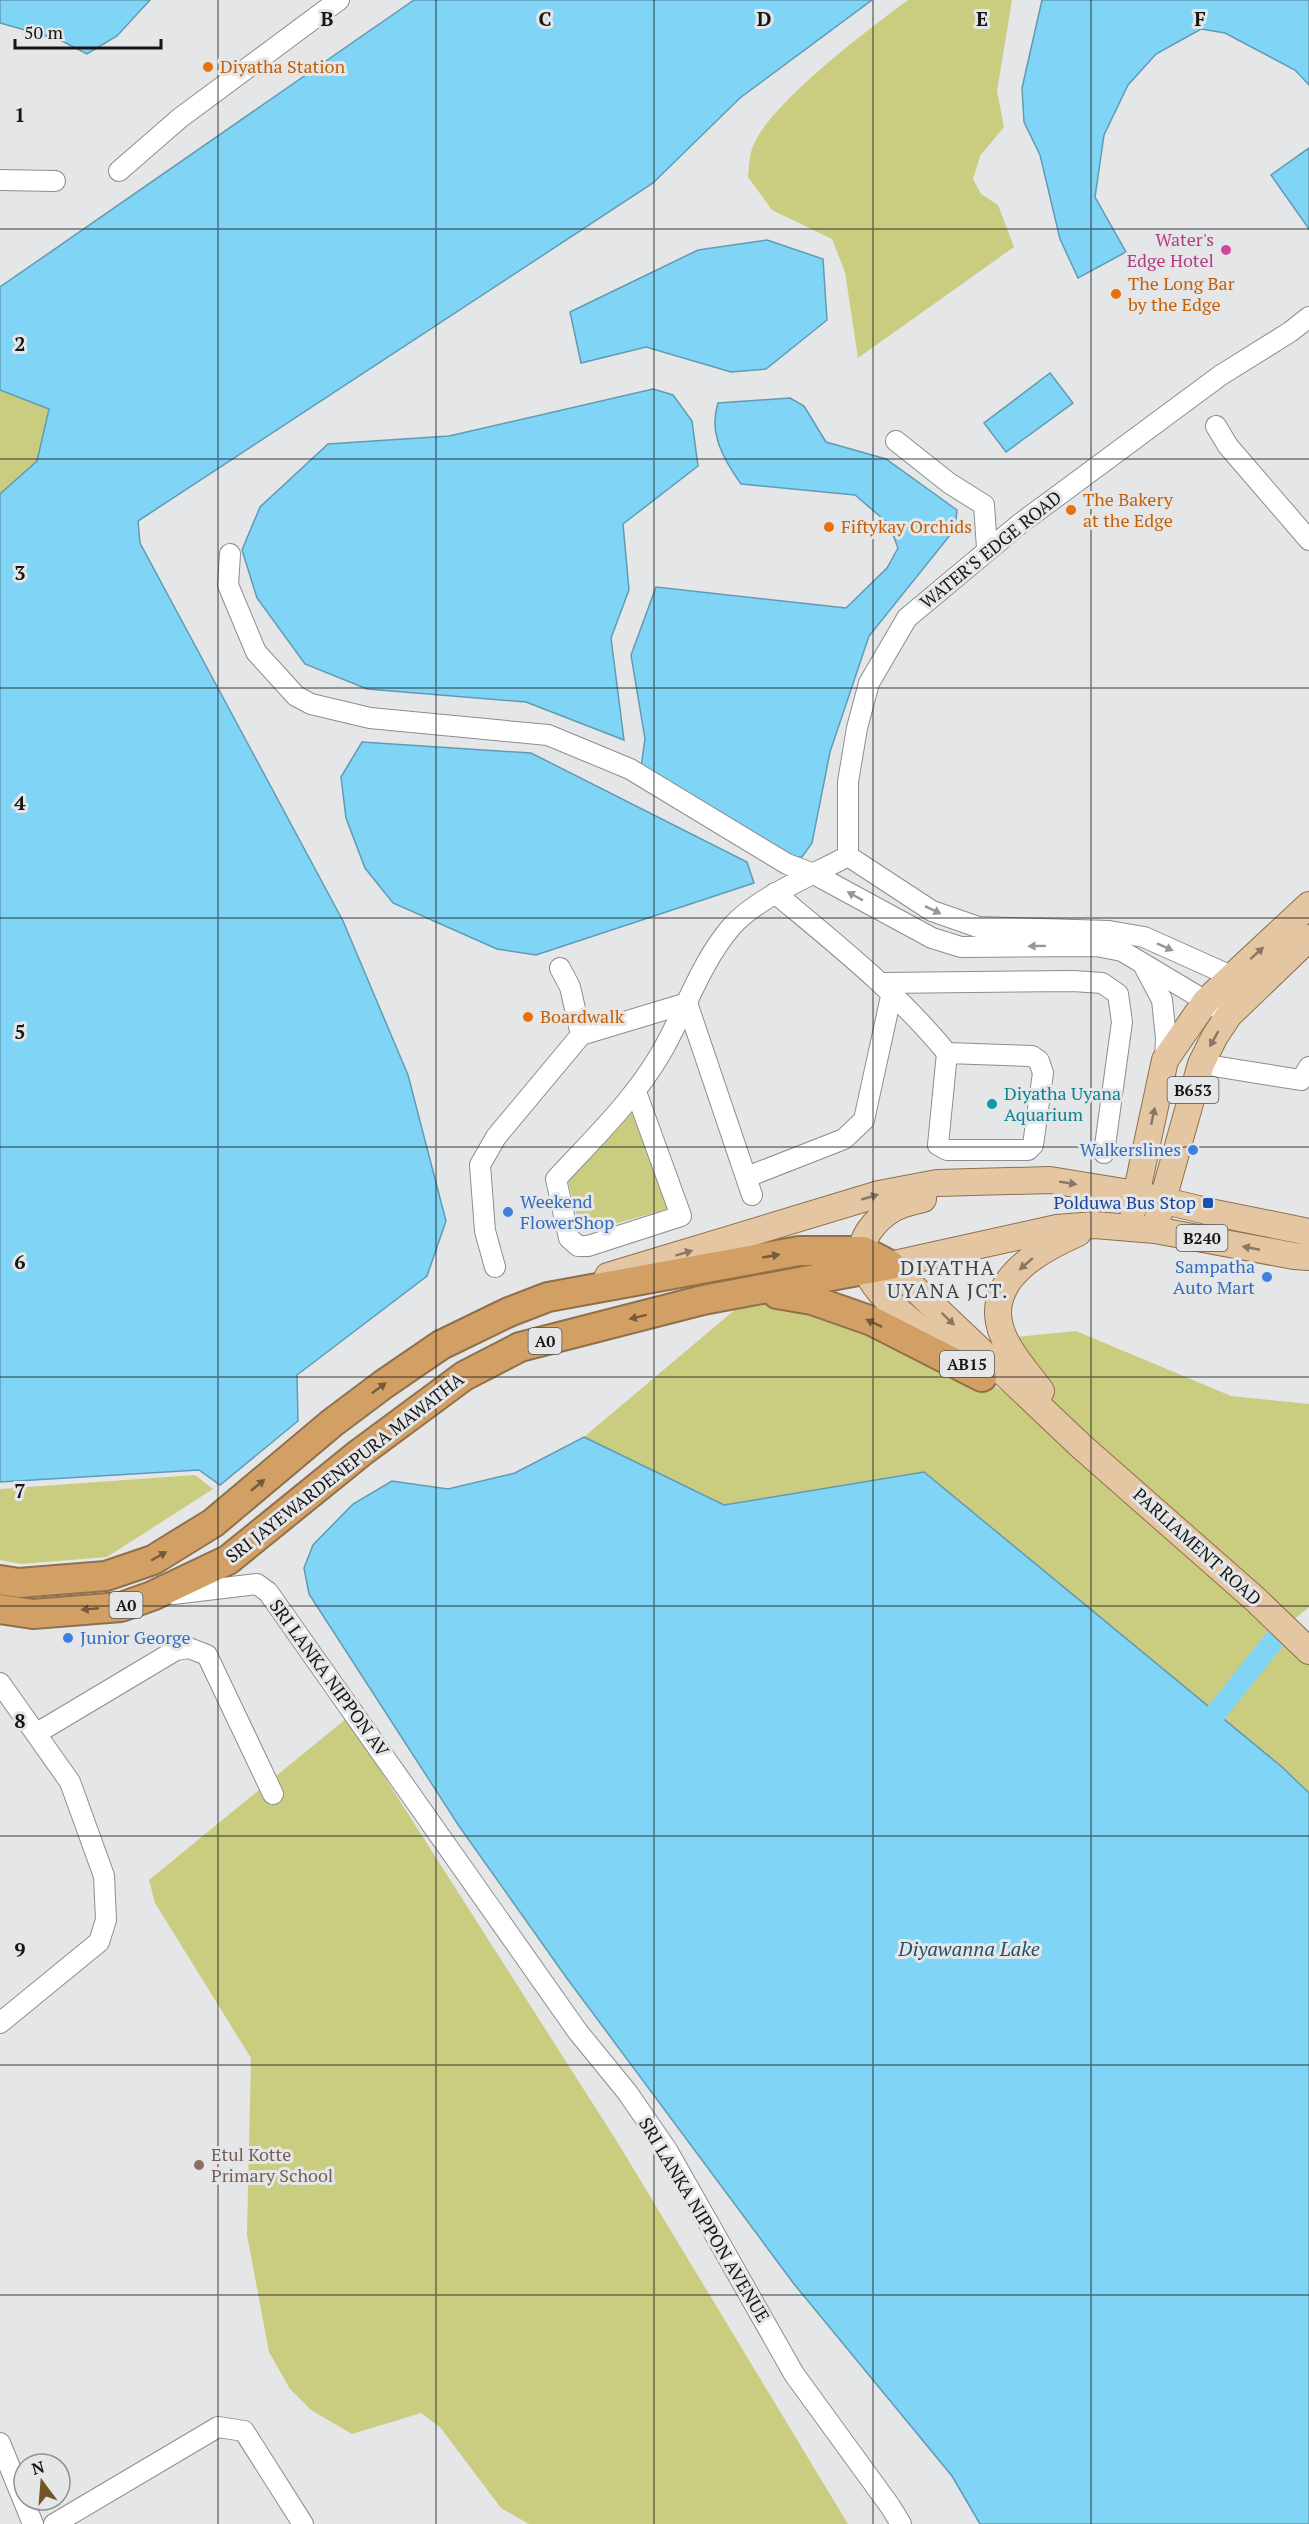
<svg xmlns="http://www.w3.org/2000/svg" width="1309" height="2524" font-family="'PT Serif',serif">
<rect width="100%" height="100%" fill="#e4e6e8"/>
<g fill="#cacd7f">
<path d="M 908,0 L 1012,0 L 997,91 L 1004,127 L 980,156 L 973,179 L 981,194 L 998,205 L 1014,247 L 858,358 L 845,272 L 832,239 L 772,210 L 748,177 C 749,168 749,158 752,149 C 765,107 870,28 908,0 Z"/>
<polygon points="0,390 49,409 37,461 0,494"/>
<polygon points="634,1111 670,1208 587,1232 579,1225 567,1177 626,1114"/>
<polygon points="757,1291 982,1377 1079,1444 1005,1338 1076,1331 1231,1396 1309,1404 1309,1607 1284,1628 1309,1651 1309,1793 1282,1767 924,1472 724,1505 584,1437"/>
<polygon points="195,1475 213,1489 107,1557 21,1564 0,1560 0,1489"/>
<polygon points="347,1718 616,2140 848,2524 529,2524 501,2508 440,2427 421,2413 352,2434 311,2410 290,2389 269,2352 247,2235 251,2058 155,1903 149,1880"/>
</g>
<g fill="#80d4f6" stroke="#609bb3" stroke-width="1.5">
<polygon points="0,0 150,0 117,36 87,54 60,40 0,23"/>
<polygon points="414,0 872,0 740,98 653,183 138,521 140,543 343,921 408,1075 446,1221 427,1276 297,1375 298,1421 220,1485 199,1470 0,1482 0,494 37,461 49,409 0,390 0,287"/>
<polygon points="1042,0 1309,0 1309,85 1295,70 1225,33 1201,29 1156,54 1128,85 1104,135 1095,197 1126,252 1078,278 1060,239 1040,155 1024,122 1022,88"/>
<polygon points="1309,148 1309,229 1271,175"/>
<polygon points="767,240 823,259 827,320 766,369 731,372 646,347 581,363 570,312 698,250"/>
<polygon points="1050,373 1073,403 1006,452 984,423"/>
<polygon points="653,389 673,395 692,421 698,466 623,524 629,590 611,638 624,740 526,702 367,689 305,664 257,598 242,550 260,507 328,444 449,436"/>
<path d="M 790,398 L 804,406 L 826,442 L 886,459 L 957,510 L 955,529 L 869,636 L 830,752 L 812,843 L 802,857 L 794,857 L 641,767 L 645,739 L 631,655 L 656,587 L 846,608 L 887,568 L 898,548 L 889,524 L 855,495 L 741,484 C 724,460 708,433 718,403 Z"/>
<polygon points="362,742 531,753 747,862 754,883 536,955 497,949 393,903 365,868 346,818 341,777"/>
<polygon points="584,1437 724,1505 924,1472 1282,1767 1309,1793 1309,2524 980,2524 952,2476 794,2284 566,1977 459,1826 309,1594 304,1568 313,1545 353,1504 392,1481 448,1489 515,1473"/>
</g>
<g fill="none" stroke-linecap="round" stroke-linejoin="round">
<polyline stroke="#80d4f6" stroke-width="21" points="1216,1713 1283,1629"/>
<defs>
<g id="minor">
<polyline points="119,171 180,118 339,0"/>
<polyline points="0,180 55,181"/>
<polyline points="1216,426 1228,446 1309,540"/>
<polyline points="896,441 949,483 984,505 987,548"/>
<polyline points="230,554 228,585 256,652 296,696 311,704 370,718 548,735 630,769 787,864 814,874 932,938 961,947 1096,946 1122,951 1229,1015"/>
<polyline points="848,856 932,911 978,927 1109,931 1144,937 1231,976 1241,983"/>
<path d="M 775,893 C 836,944 897,992 947,1053 L 938,1145 L 947,1150 L 1028,1150 L 1033,1145 L 1043,1073 L 1039,1061 L 1032,1056 L 947,1053"/>
<polyline points="1144,966 1162,1000 1166,1038 1165,1060"/>
<polyline points="560,968 570,987 581,1035"/>
<polyline points="882,983 1073,981 1102,983 1118,994 1122,1022 1104,1153"/>
<polyline points="687,1003 752,1195"/>
<polyline points="1201,1064 1301,1080 1309,1067"/>
<path d="M 636,1092 L 681,1216 L 588,1246 L 578,1246 L 569,1238 L 556,1179 C 593,1139 633,1101 661,1053 C 685,1012 700,963 732,926 C 758,897 813,875 848,856 L 848,782 L 857,728 L 869,683 L 907,618 L 1021,523 L 1221,375 L 1290,332 L 1309,317"/>
<polyline points="747,1177 844,1139 864,1120 892,992"/>
<polyline points="495,1267 485,1231 480,1165 496,1137 581,1035 687,1003"/>
<polyline points="173,1594 257,1584 268,1592 578,2032 627,2092 667,2150 794,2374 890,2506 901,2524"/>
<polyline points="0,1683 70,1782 104,1876 106,1920 99,1942 0,2023"/>
<polyline points="37,1733 176,1650 189,1648 207,1655 273,1794"/>
<polyline points="0,2443 33,2524"/>
<polyline points="54,2524 218,2427 244,2431 303,2524"/>
</g>
<g id="major">
<path d="M 923,1199 C 899,1204 884,1210 869,1231 C 837,1278 926,1332 957,1356"/>
<polyline points="1133,1209 1165,1060 1206,1001 1309,905"/>
<polyline points="1158,1217 1201,1064 1215,1036 1229,1015 1309,938"/>
<polyline points="890,1265 1081,1446 1255,1599 1309,1651"/>
<polyline points="890,1265 1057,1228 1095,1225 1155,1230 1294,1256 1309,1257"/>
<polyline points="608,1276 879,1194 937,1183 1050,1180 1136,1194 1215,1213 1309,1232"/>
<path d="M 1041,1391 C 1025,1369 999,1343 998,1314 C 997,1272 1046,1247 1078,1233"/>
</g>
<g id="highway">
<polyline points="777,1294 812,1300 872,1321 982,1377"/>
<polyline points="0,1580 19,1583 106,1576 153,1560 213,1523 332,1423 384,1384 441,1345 509,1312 548,1297 799,1251 863,1251 890,1265"/>
<polyline points="0,1609 33,1614 121,1607 152,1596 228,1560 360,1453 464,1376 520,1347 703,1300 890,1265"/>
</g>
</defs>
<use href="#minor" stroke="#8c8d8f" stroke-width="22"/>
<use href="#major" stroke="#90704a" stroke-width="28"/>
<use href="#highway" stroke="#90704a" stroke-width="32"/>
<use href="#minor" stroke="#fff" stroke-width="20"/>
<use href="#major" stroke="#e4c6a3" stroke-width="26"/>
<use href="#highway" stroke="#d2a065" stroke-width="28"/>
</g>
<defs><path id="oneway-solid" d="M-6-.8H1V-3.2L6.5 0L1 3.2V.8H-6Z" transform="scale(1.5)"/></defs>
<g fill="#969697">
<use href="#oneway-solid" transform="translate(855 896) rotate(-151)"/>
<use href="#oneway-solid" transform="translate(933 910) rotate(26)"/>
<use href="#oneway-solid" transform="translate(1037 946) rotate(179)"/>
<use href="#oneway-solid" transform="translate(1165 947) rotate(24)"/>
</g>
<g fill="#877764">
<use href="#oneway-solid" transform="translate(1257 953) rotate(-42)"/>
<use href="#oneway-solid" transform="translate(1214 1039) rotate(119)"/>
<use href="#oneway-solid" transform="translate(1153 1116) rotate(-78)"/>
<use href="#oneway-solid" transform="translate(1068 1183) rotate(9)"/>
<use href="#oneway-solid" transform="translate(870 1197) rotate(-16)"/>
<use href="#oneway-solid" transform="translate(1251 1248) rotate(-169)"/>
<use href="#oneway-solid" transform="translate(684 1253) rotate(-17)"/>
<use href="#oneway-solid" transform="translate(1026 1264) rotate(139)"/>
<use href="#oneway-solid" transform="translate(948 1319) rotate(44)"/>
</g>
<g fill="#745b3e">
<use href="#oneway-solid" transform="translate(771 1256) rotate(-10)"/>
<use href="#oneway-solid" transform="translate(638 1317) rotate(166)"/>
<use href="#oneway-solid" transform="translate(874 1323) rotate(-155)"/>
<use href="#oneway-solid" transform="translate(379 1388) rotate(-37)"/>
<use href="#oneway-solid" transform="translate(258 1485) rotate(-40)"/>
<use href="#oneway-solid" transform="translate(159 1556) rotate(-30)"/>
<use href="#oneway-solid" transform="translate(90 1609) rotate(175)"/>
</g>
<path fill="none" stroke="#161617" stroke-width="1.5" stroke-opacity="0.55" d="M 218,0 L 218,2524M 436,0 L 436,2524M 654,0 L 654,2524M 873,0 L 873,2524M 1091,0 L 1091,2524M 0,229 L 1309,229M 0,459 L 1309,459M 0,688 L 1309,688M 0,918 L 1309,918M 0,1147 L 1309,1147M 0,1377 L 1309,1377M 0,1606 L 1309,1606M 0,1836 L 1309,1836M 0,2065 L 1309,2065M 0,2295 L 1309,2295"/>
<g fill="#e8710a" stroke="#e4e6e8" stroke-width="2">
<circle cx="208" cy="67" r="6"/>
<circle cx="1116" cy="294" r="6"/>
<circle cx="1071" cy="510" r="6"/>
<circle cx="829" cy="527" r="6"/>
<circle cx="528" cy="1017" r="6"/>
</g>
<circle fill="#d1479c" stroke="#e4e6e8" stroke-width="2" cx="1226" cy="250" r="6"/>
<circle fill="#0f9aa8" stroke="#e4e6e8" stroke-width="2" cx="992" cy="1104" r="6"/>
<g fill="#3f7fe0" stroke="#e4e6e8" stroke-width="2">
<circle cx="1193" cy="1150" r="6"/>
<circle cx="508" cy="1212" r="6"/>
<circle cx="1267" cy="1277" r="6"/>
<circle cx="68" cy="1638" r="6"/>
</g>
<rect fill="#1a4fb4" stroke="#e4e6e8" stroke-width="2" x="1202" y="1197" width="12" height="12" rx="3"/>
<circle fill="#8d6e63" stroke="#e4e6e8" stroke-width="2" cx="199" cy="2165" r="6"/>
<g text-anchor="middle" stroke-width="6" stroke-linejoin="round" paint-order="stroke">
<g fill="#e4e6e8" stroke="#545456" stroke-width="1.5">
<rect x="1167.5" y="1077" width="51" height="26" rx="4.5"/>
<rect x="1176.5" y="1225" width="51" height="26" rx="4.5"/>
<rect x="528.5" y="1328" width="33" height="26" rx="4.5"/>
<rect x="940" y="1351" width="54" height="26" rx="4.5"/>
<rect x="109.5" y="1592" width="33" height="26" rx="4.5"/>
</g>
<g font-size="16" font-weight="bold" fill="#161617">
<text x="1193" y="1096">B653</text>
<text x="1202" y="1244">B240</text>
<text x="545" y="1347">A0</text>
<text x="967" y="1370">AB15</text>
<text x="126" y="1611">A0</text>
</g>
<g font-size="18" fill="#c56008" stroke="#e4e6e8" text-anchor="start">
<text x="220" y="73">Diyatha Station</text>
<text x="1128" y="290">The Long Bar<tspan x="1128" dy="21">by the Edge</tspan></text>
<text x="1083" y="506">The Bakery<tspan x="1083" dy="21">at the Edge</tspan></text>
<text x="841" y="533">Fiftykay Orchids</text>
<text x="540" y="1023">Boardwalk</text>
</g>
<g font-size="18" fill="#b23c85" stroke="#e4e6e8" text-anchor="end">
<text x="1214" y="246">Water's<tspan x="1214" dy="21">Edge Hotel</tspan></text>
</g>
<g font-size="18" fill="#161617" stroke="#e4e6e8">
<text transform="translate(991 550) rotate(-39)" y="6">WATER'S EDGE ROAD</text>
<text transform="translate(345 1468) rotate(-38)" y="6">SRI JAYEWARDENEPURA MAWATHA</text>
<text transform="translate(1197 1547) rotate(42)" y="6">PARLIAMENT ROAD</text>
<text transform="translate(329 1678) rotate(54)" y="6">SRI LANKA NIPPON AV</text>
<text transform="translate(704 2220) rotate(59)" y="6">SRI LANKA NIPPON AVENUE</text>
</g>
<g font-size="18" fill="#0d838f" stroke="#e4e6e8" text-anchor="start">
<text x="1004" y="1100">Diyatha Uyana<tspan x="1004" dy="21">Aquarium</tspan></text>
</g>
<g font-size="18" fill="#366cbe" stroke="#e4e6e8" text-anchor="end">
<text x="1181" y="1156">Walkerslines</text>
<text x="520" y="1208" text-anchor="start">Weekend<tspan x="520" dy="21">FlowerShop</tspan></text>
<text x="1255" y="1273">Sampatha<tspan x="1255" dy="21">Auto Mart</tspan></text>
<text x="80" y="1644" text-anchor="start">Junior George</text>
</g>
<g font-size="18" fill="#164399" stroke="#e4e6e8" text-anchor="end">
<text x="1196" y="1209">Polduwa Bus Stop</text>
</g>
<g font-size="18" fill="#785e54" stroke="#e4e6e8" text-anchor="start">
<text x="211" y="2161">Etul Kotte<tspan x="211" dy="21">Primary School</tspan></text>
</g>
<g font-size="20" letter-spacing="1.5" fill="#404243" stroke="#e4e6e8">
<text x="948" y="1275">DIYATHA<tspan x="948" dy="23">UYANA JCT.</tspan></text>
</g>
<g font-size="20" font-style="italic" fill="#235364" stroke="#e4e6e8">
<text x="969" y="1956">Diyawanna Lake</text>
</g>
</g>
<g font-size="20" text-anchor="middle" font-weight="bold" fill="#161617" stroke="#e4e6e8" stroke-width="6" stroke-linejoin="round" paint-order="stroke">
<text x="327" y="26">B</text>
<text x="545" y="26">C</text>
<text x="764" y="26">D</text>
<text x="982" y="26">E</text>
<text x="1200" y="26">F</text>
<text x="20" y="122">1</text>
<text x="20" y="351">2</text>
<text x="20" y="580">3</text>
<text x="20" y="810">4</text>
<text x="20" y="1039">5</text>
<text x="20" y="1269">6</text>
<text x="20" y="1498">7</text>
<text x="20" y="1728">8</text>
<text x="20" y="1957">9</text>
</g>
<g transform="translate(42 2482) rotate(344)"><circle r="28" fill="#e4e6e8" stroke="#929394" stroke-width="1.5"/>
<path d="M0-4.5L10 22L0 15L-10 22Z" fill="#705527"/>
<text y="-9" font-size="16" font-weight="bold" text-anchor="middle" fill="#161617">N</text>
</g>
<path d="M15 39v9h146v-9" fill="none" stroke="#161617" stroke-width="3"/>
<text x="24" y="39" font-size="18" fill="#161617" stroke="#e4e6e8" stroke-width="4.5" paint-order="stroke">50 m</text>
</svg>
